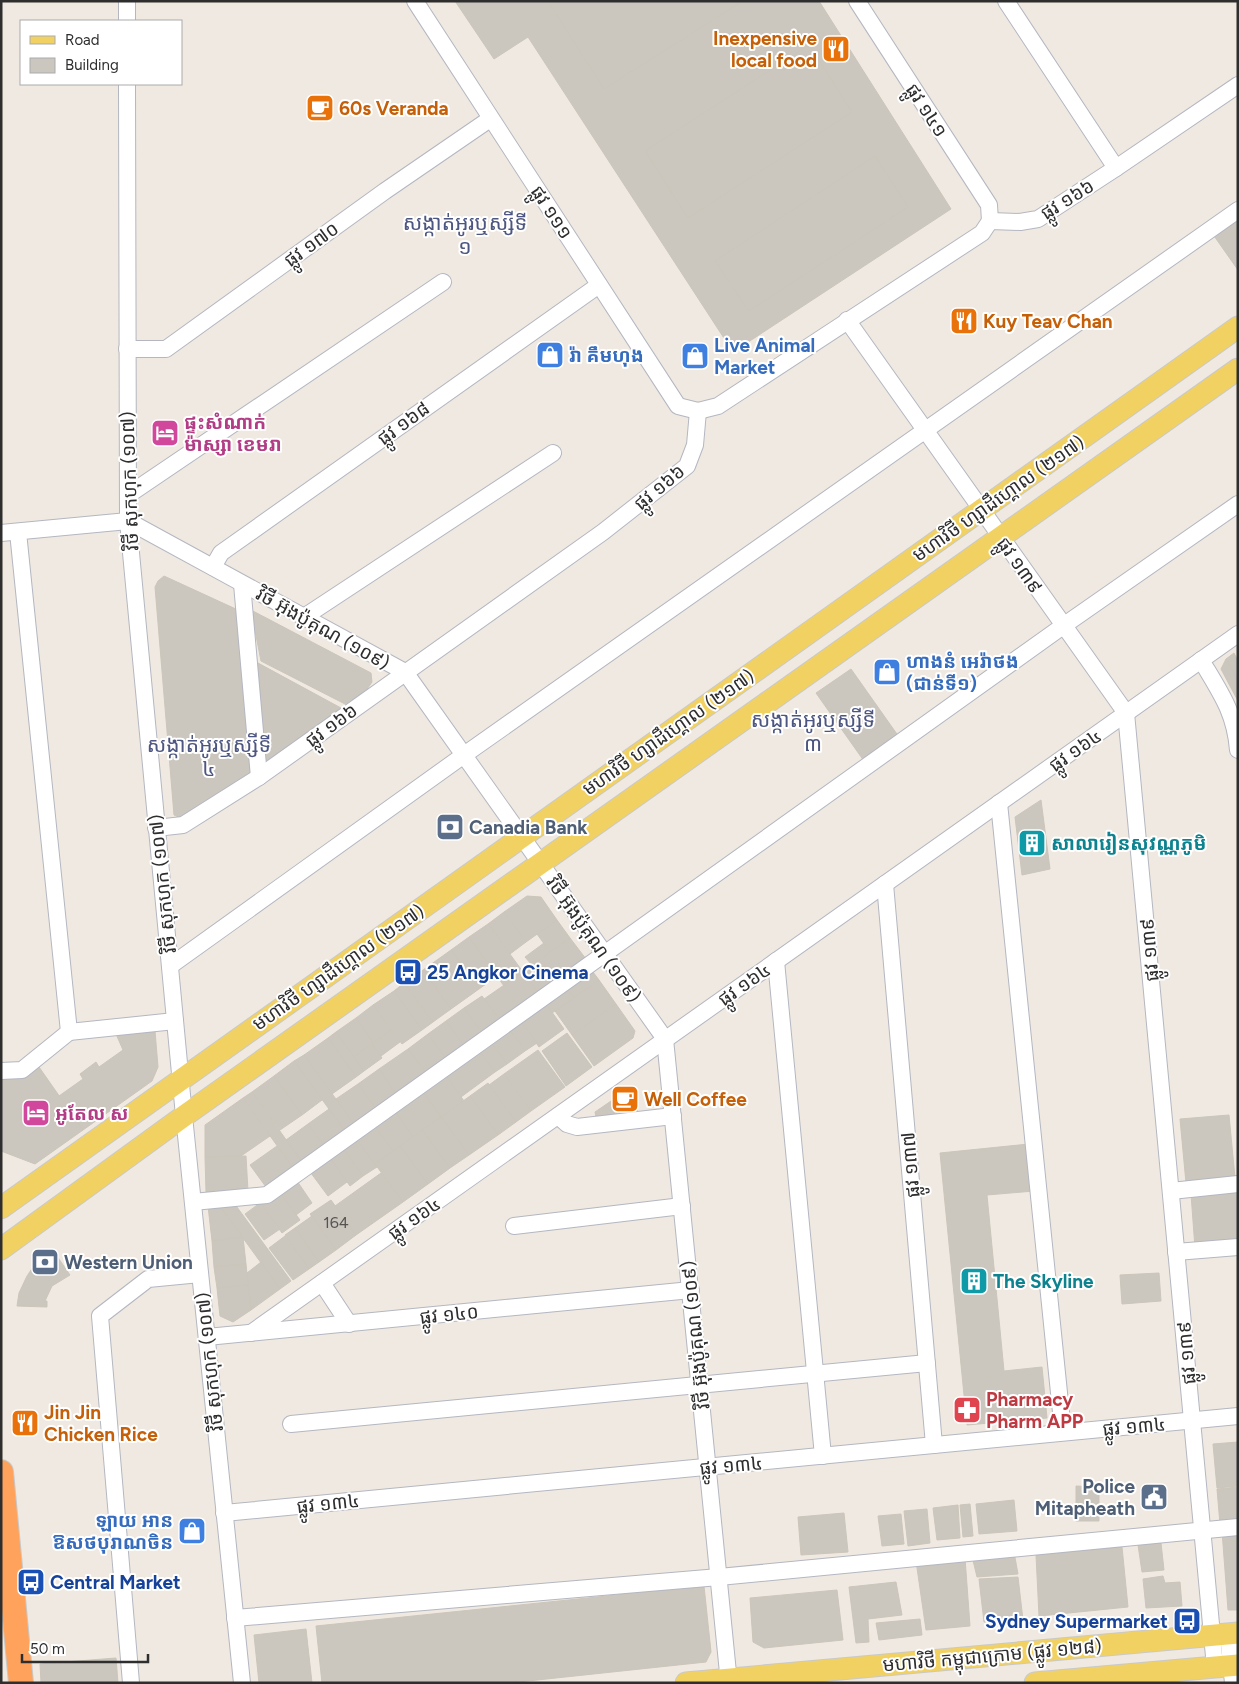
<svg xmlns="http://www.w3.org/2000/svg" width="1239" height="1684" font-family="Figtree,'Noto Sans Khmer',sans-serif">
<rect width="100%" height="100%" fill="#efe9e1"/>
<g fill="#cbc7bf" stroke="#cbc5ba">
<polygon points="455,1 819,1 951,209 733,352 528,37 494,59"/>
<polygon points="548,1 743,1 604,89"/>
<polygon points="809,45 852,112 688,218 645,151"/>
<polygon points="875,156 908,207 749,311 715,261"/>
<polygon points="1238,215 1238,270 1212,233"/>
<polygon points="164,576 238,610 253,771 183,819 174,815 155,587 158,581"/>
<polygon points="251,610 371,673 372,682 365,692 345,704 261,661"/>
<polygon points="1234,653 1238,661 1238,681 1226,659"/>
<polygon points="1226,659 1238,681 1238,701 1221,669"/>
<polygon points="258,663 341,708 264,763"/>
<polygon points="851,669 899,737 864,761 816,693"/>
<polygon points="1041,800 1050,869 1022,875 1015,817"/>
<polygon points="527,896 541,897 557,920 526,942 504,912"/>
<polygon points="504,912 526,942 510,954 488,924"/>
<polygon points="557,920 570,938 550,952 537,934"/>
<polygon points="488,924 523,972 504,986 469,937"/>
<polygon points="469,937 497,976 479,989 451,950"/>
<polygon points="570,938 586,959 538,993 523,972"/>
<polygon points="544,943 550,952 532,965 525,957"/>
<polygon points="451,950 479,989 451,1009 423,970"/>
<polygon points="590,968 599,980 574,998 565,986"/>
<polygon points="423,970 451,1009 433,1022 404,983"/>
<polygon points="523,972 538,993 500,1020 484,999"/>
<polygon points="599,980 616,1004 572,1035 555,1011"/>
<polygon points="404,983 433,1022 422,1030 394,991"/>
<polygon points="565,986 574,998 552,1013 544,1001"/>
<polygon points="394,991 422,1030 402,1044 373,1005"/>
<polygon points="482,996 500,1020 482,1033 464,1008"/>
<polygon points="544,1001 564,1029 539,1047 519,1019"/>
<polygon points="616,1004 635,1031 633,1038 594,1066 572,1035"/>
<polygon points="373,1005 391,1030 373,1043 356,1018"/>
<polygon points="464,1008 482,1033 464,1046 446,1021"/>
<polygon points="356,1018 373,1043 354,1057 336,1032"/>
<polygon points="519,1019 537,1043 525,1051 508,1027"/>
<polygon points="446,1021 464,1046 446,1059 428,1034"/>
<polygon points="508,1027 525,1051 507,1064 489,1040"/>
<polygon points="391,1030 400,1042 381,1056 372,1044"/>
<polygon points="155,1031 158,1067 152,1081 83,1130 59,1096 83,1079 80,1074 96,1062 99,1067 123,1050 116,1034"/>
<polygon points="336,1032 364,1071 356,1077 328,1038"/>
<polygon points="567,1033 592,1067 566,1086 542,1051"/>
<polygon points="428,1034 446,1059 426,1073 408,1049"/>
<polygon points="328,1038 356,1077 332,1094 304,1055"/>
<polygon points="489,1040 507,1064 495,1072 477,1048"/>
<polygon points="372,1044 382,1058 364,1071 354,1057"/>
<polygon points="477,1048 495,1072 461,1097 444,1073"/>
<polygon points="408,1049 426,1073 396,1094 379,1069"/>
<polygon points="538,1050 565,1087 531,1111 504,1074"/>
<polygon points="304,1055 354,1124 345,1131 294,1061"/>
<polygon points="294,1061 322,1100 302,1115 274,1076"/>
<polygon points="39,1067 83,1130 35,1164 1,1151 1,1078 24,1077"/>
<polygon points="379,1069 396,1094 376,1109 358,1084"/>
<polygon points="444,1073 464,1101 441,1117 421,1089"/>
<polygon points="504,1074 531,1111 516,1122 489,1085"/>
<polygon points="274,1076 302,1115 280,1130 252,1092"/>
<polygon points="488,1083 516,1122 498,1135 470,1096"/>
<polygon points="358,1084 376,1109 354,1124 336,1099"/>
<polygon points="633,1086 638,1114 597,1122 595,1112"/>
<polygon points="421,1089 441,1117 413,1137 393,1108"/>
<polygon points="252,1092 302,1162 293,1168 243,1098"/>
<polygon points="470,1096 498,1135 469,1155 441,1117"/>
<polygon points="243,1098 270,1136 241,1156 205,1157 205,1125"/>
<polygon points="393,1108 413,1137 393,1151 372,1123"/>
<polygon points="329,1109 345,1131 324,1146 308,1124"/>
<polygon points="1229,1115 1235,1178 1186,1183 1180,1119"/>
<polygon points="441,1117 469,1155 450,1168 422,1130"/>
<polygon points="372,1123 393,1151 374,1164 354,1136"/>
<polygon points="308,1124 324,1146 302,1162 286,1140"/>
<polygon points="422,1130 450,1168 428,1184 400,1146"/>
<polygon points="354,1136 377,1167 363,1176 341,1146"/>
<polygon points="1029,1144 1034,1191 987,1195 1004,1371 1042,1367 1047,1418 967,1425 940,1153"/>
<polygon points="277,1146 293,1168 266,1187 250,1165"/>
<polygon points="341,1146 363,1176 350,1186 328,1155"/>
<polygon points="400,1146 428,1184 403,1202 375,1164"/>
<polygon points="328,1155 347,1182 328,1196 308,1169"/>
<polygon points="246,1156 248,1191 206,1192 205,1157"/>
<polygon points="381,1173 403,1202 356,1235 335,1206"/>
<polygon points="295,1178 312,1203 296,1215 278,1190"/>
<polygon points="278,1190 300,1220 282,1233 260,1203"/>
<polygon points="1238,1190 1238,1244 1195,1248 1191,1194"/>
<polygon points="331,1200 356,1235 336,1250 310,1214"/>
<polygon points="234,1203 291,1281 280,1289 219,1205"/>
<polygon points="260,1203 280,1229 264,1240 245,1214"/>
<polygon points="219,1205 243,1237 212,1241 208,1206"/>
<polygon points="312,1216 336,1250 319,1262 295,1228"/>
<polygon points="295,1228 319,1262 309,1269 285,1235"/>
<polygon points="285,1236 309,1269 293,1280 269,1248"/>
<polygon points="243,1237 246,1264 214,1267 212,1241"/>
<polygon points="52,1249 70,1275 52,1286 45,1301 47,1301 47,1307 17,1306 19,1293 27,1276 33,1267"/>
<polygon points="261,1262 280,1289 251,1310 247,1273"/>
<polygon points="246,1264 248,1285 217,1288 214,1267"/>
<polygon points="1159,1273 1161,1301 1122,1304 1120,1275"/>
<polygon points="248,1285 251,1310 233,1322 220,1316 217,1288"/>
<polygon points="1238,1442 1238,1486 1217,1488 1213,1444"/>
<polygon points="1076,1486 1099,1487 1099,1521 1076,1521"/>
<polygon points="1238,1487 1238,1527 1220,1524 1217,1489"/>
<polygon points="1014,1500 1017,1531 979,1534 976,1504"/>
<polygon points="970,1504 973,1536 963,1537 960,1505"/>
<polygon points="958,1505 960,1538 937,1540 933,1508"/>
<polygon points="927,1509 930,1543 908,1546 904,1511"/>
<polygon points="844,1513 848,1552 801,1555 798,1517"/>
<polygon points="901,1514 904,1544 882,1546 878,1516"/>
<polygon points="1238,1530 1238,1610 1228,1610 1222,1531"/>
<polygon points="1161,1543 1164,1570 1142,1572 1138,1545"/>
<polygon points="1122,1547 1128,1607 1039,1616 1036,1555"/>
<polygon points="1014,1552 1018,1574 977,1577 972,1556"/>
<polygon points="965,1558 970,1626 926,1630 916,1561"/>
<polygon points="1163,1576 1165,1583 1180,1582 1182,1606 1146,1608 1143,1579"/>
<polygon points="1018,1577 1023,1620 984,1622 979,1579"/>
<polygon points="896,1582 902,1615 868,1619 869,1642 856,1643 849,1587"/>
<polygon points="704,1586 711,1652 706,1662 509,1683 322,1683 316,1626"/>
<polygon points="837,1590 843,1640 764,1648 753,1642 750,1598"/>
<polygon points="920,1619 922,1635 879,1640 876,1623"/>
<polygon points="306,1629 312,1683 259,1683 254,1635"/>
<polygon points="116,1658 118,1683 41,1683 40,1664"/>
</g>
<g fill="none" stroke-linecap="round" stroke-linejoin="round">
<defs>
<g id="minor">
<polyline points="415,1 678,406 698,411"/>
<polyline points="857,1 989,205 990,221"/>
<polyline points="1006,1 1116,168"/>
<polyline points="127,21 127,1"/>
<polyline points="127,84 128,521 184,1116 242,1683"/>
<polyline points="990,221 1020,222 1038,219 1116,168 1238,85"/>
<polyline points="847,320 1126,713 1215,1667"/>
<polyline points="127,349 166,349 385,191 490,119"/>
<polyline points="698,411 718,406 982,233 990,221"/>
<polyline points="128,495 443,282"/>
<polyline points="1,533 128,521 405,672 665,1039 729,1683"/>
<polyline points="213,567 221,553 599,285"/>
<polyline points="242,584 259,777"/>
<polyline points="304,617 553,453"/>
<path d="M 1201,660 C 1220,692 1235,712 1238,750"/>
<polyline points="999,803 1063,1432"/>
<polyline points="156,828 183,825 259,777 603,532 687,466 695,445 698,411"/>
<polyline points="885,884 934,1445"/>
<polyline points="776,961 823,1456"/>
<polyline points="170,966 464,755 1238,210"/>
<polyline points="69,1032 175,1021"/>
<polyline points="1,1071 22,1070 69,1032 18,532"/>
<polyline points="558,1116 567,1124 577,1127 673,1116"/>
<polyline points="1171,1191 1238,1184"/>
<polyline points="193,1202 267,1195 1063,626 1238,504"/>
<polyline points="514,1226 682,1206"/>
<polyline points="1176,1252 1238,1247"/>
<polyline points="322,1283 349,1324"/>
<polyline points="251,1333 1238,634"/>
<polyline points="207,1337 691,1290"/>
<polyline points="291,1424 927,1363"/>
<polyline points="224,1513 1238,1416"/>
<polyline points="235,1618 719,1577 1238,1527"/>
<polyline points="1228,1634 1233,1683"/>
<polyline points="131,1683 100,1316 148,1279 200,1274"/>
</g>
<g id="major">
<polyline points="1,1208 1238,327"/>
<polyline points="1,1249 184,1116 1238,369"/>
<polyline points="686,1683 1238,1633"/>
<polyline points="1035,1683 1238,1665"/>
</g>
<polyline id="highway" points="1,1472 21,1683"/>
</defs>
<use href="#minor" stroke="#b4b7c1" stroke-width="18"/>
<use href="#major" stroke="#c9c9c9" stroke-width="23"/>
<use href="#highway" stroke="#c9c9c9" stroke-width="26"/>
<use href="#minor" stroke="#fff" stroke-width="16"/>
<use href="#major" stroke="#f2d163" stroke-width="21"/>
<use href="#highway" stroke="#ffa35c" stroke-width="24"/>
</g>
<defs>
<symbol id="restaurant-square" viewBox="-11 -11 22 22"><rect x="-9" y="-9" width="18" height="18" rx="4" fill="#e8710a" stroke="#fff"/><path d="M-5-6h1v4h1v-4h1v4h1v-4h1v5L-1.5 .5V6h-2V.5L-5-1ZM5-6V6H3V1.5H1.5Q1.5-4 5-6Z" fill="#fff"/></symbol>
<symbol id="cafe-square" viewBox="-11 -11 22 22"><rect x="-9" y="-9" width="18" height="18" rx="4" fill="#e8710a" stroke="#fff"/><path d="M-5.5-4.5H6V0H3Q3 3.5 0 3.5H-2.5Q-5.5 3.5-5.5 0ZM3-3.2v2h1.7v-2ZM-6 4.5H4V6H-6Z" fill="#fff"/></symbol>
<symbol id="shop-square" viewBox="-11 -11 22 22"><rect x="-9" y="-9" width="18" height="18" rx="4" fill="#3f7fe0" stroke="#fff"/><path d="M-5-2.5h2.3a2.7 3.5 0 0 1 5.4 0H5L5.5 6h-11ZM-1.5-2.5h3a1.5 2.3 0 0 0-3 0Z" fill="#fff"/></symbol>
<symbol id="hotel-square" viewBox="-11 -11 22 22"><rect x="-9" y="-9" width="18" height="18" rx="4" fill="#d1479c" stroke="#fff"/><path d="M-6-4.5h1.5V1H6V5H4.5V3h-9V5H-6ZM-4 0a1.8 1.8 0 1 1 3.6 0ZM.5 0V-2.5h3Q6-2.5 6 0Z" fill="#fff"/></symbol>
<symbol id="bank-square" viewBox="-11 -11 22 22"><rect x="-9" y="-9" width="18" height="18" rx="4" fill="#5c6f8a" stroke="#fff"/><path d="M-6-4H6V4H-6ZM0-2.3a2.3 2.3 0 1 0 0 4.6a2.3 2.3 0 1 0 0-4.6Z" fill="#fff"/></symbol>
<symbol id="building-square" viewBox="-11 -11 22 22"><rect x="-9" y="-9" width="18" height="18" rx="4" fill="#0f9aa8" stroke="#fff"/><path d="M-4-6H4V6H1V3H-1V6H-4ZM-2.5-4.3h1.7v1.8h-1.7ZM.8-4.3h1.7v1.8H.8ZM-2.5-1h1.7V.8h-1.7ZM.8-1h1.7V.8H.8Z" fill="#fff"/></symbol>
<symbol id="bus-square" viewBox="-11 -11 22 22"><rect x="-9" y="-9" width="18" height="18" rx="4" fill="#1a4fb4" stroke="#fff"/><path d="M-5-6H5V4H4V6H2V4H-2V6H-4V4H-5ZM-3.5-4V0h7V-4ZM-3.5 1.2v1.5H-2V1.2ZM2 1.2v1.5H3.5V1.2Z" fill="#fff"/></symbol>
<symbol id="pharmacy-square" viewBox="-11 -11 22 22"><rect x="-9" y="-9" width="18" height="18" rx="4" fill="#e0444e" stroke="#fff"/><path d="M-2-6h4v4h4v4h-4v4h-4v-4h-4v-4h4Z" fill="#fff"/></symbol>
<symbol id="civic-square" viewBox="-11 -11 22 22"><rect x="-9" y="-9" width="18" height="18" rx="4" fill="#5c6f8a" stroke="#fff"/><path d="M-.6-6.5H3V-4.5H.6V-3L4-1V1h2V6H-6V1h2V-1L-.6-3ZM-1.2 2.5V6h2.4V2.5Z" fill="#fff"/></symbol>
</defs>
<g fill-rule="evenodd">
<use href="#restaurant-square" x="820" y="33" width="32" height="32"/>
<use href="#cafe-square" x="304" y="92" width="32" height="32"/>
<use href="#restaurant-square" x="948" y="305" width="32" height="32"/>
<use href="#shop-square" x="534" y="339" width="32" height="32"/>
<use href="#shop-square" x="679" y="340" width="32" height="32"/>
<use href="#hotel-square" x="149" y="417" width="32" height="32"/>
<use href="#shop-square" x="871" y="656" width="32" height="32"/>
<use href="#bank-square" x="434" y="811" width="32" height="32"/>
<use href="#building-square" x="1016" y="827" width="32" height="32"/>
<use href="#bus-square" x="392" y="956" width="32" height="32"/>
<use href="#cafe-square" x="609" y="1083" width="32" height="32"/>
<use href="#hotel-square" x="20" y="1097" width="32" height="32"/>
<use href="#bank-square" x="29" y="1246" width="32" height="32"/>
<use href="#building-square" x="958" y="1265" width="32" height="32"/>
<use href="#pharmacy-square" x="951" y="1394" width="32" height="32"/>
<use href="#restaurant-square" x="9" y="1407" width="32" height="32"/>
<use href="#civic-square" x="1138" y="1481" width="32" height="32"/>
<use href="#shop-square" x="176" y="1515" width="32" height="32"/>
<use href="#bus-square" x="15" y="1566" width="32" height="32"/>
<use href="#bus-square" x="1171" y="1605" width="32" height="32"/>
</g>
<g text-anchor="middle" stroke-width="4" stroke-linejoin="round" paint-order="stroke">
<g font-size="16" fill="#555452">
<text x="336" y="1228">164</text>
</g>
<g font-size="19" font-weight="bold" fill="#c56008" stroke="#fff" text-anchor="start">
<text x="817" y="45" text-anchor="end">Inexpensive<tspan x="817" dy="22">local food</tspan></text>
<text x="339" y="115">60s Veranda</text>
<text x="983" y="328">Kuy Teav Chan</text>
<text x="644" y="1106">Well Coffee</text>
<text x="44" y="1419">Jin Jin<tspan x="44" dy="22">Chicken Rice</tspan></text>
</g>
<g font-size="19" fill="#2e2e2e" stroke="#fff">
<text transform="translate(927 110) rotate(57)" y="7">ផ្លូវ ១៤១</text>
<text transform="translate(1067 199) rotate(-32)" y="7">ផ្លូវ ១៦៦</text>
<text transform="translate(552 212) rotate(57)" y="7">ផ្លូវ ១១១</text>
<text transform="translate(311 244) rotate(-36)" y="7">ផ្លូវ ១៧០</text>
<text transform="translate(403 423) rotate(-36)" y="7">ផ្លូវ ១៦៨</text>
<text transform="translate(129 481) rotate(-92)" y="7">វិថី សុកហុក (១០៧)</text>
<text transform="translate(659 487) rotate(-40)" y="7">ផ្លូវ ១៦៦</text>
<text transform="translate(998 498) rotate(-35)" y="7">មហាវិថី ហ្សាដឹហ្គោល (២១៧)</text>
<text transform="translate(1020 565) rotate(55)" y="7">ផ្លូវ ១៣៩</text>
<text transform="translate(323 628) rotate(29)" y="7">វិថី អ៊ុងប៉ូគុណ (១០៩)</text>
<text transform="translate(331 725) rotate(-36)" y="7">ផ្លូវ ១៦៦</text>
<text transform="translate(668 732) rotate(-35)" y="7">មហាវិថី ហ្សាដឹហ្គោល (២១៧)</text>
<text transform="translate(1075 750) rotate(-35)" y="7">ផ្លូវ ១៦៤</text>
<text transform="translate(162 884) rotate(-96)" y="7">វិថី សុកហុក (១០៧)</text>
<text transform="translate(594 939) rotate(55)" y="7">វិថី អ៊ុងប៉ូគុណ (១០៩)</text>
<text transform="translate(1149 950) rotate(-95)" y="7">ផ្លូវ ១៣៩</text>
<text transform="translate(338 967) rotate(-35)" y="7">មហាវិថី ហ្សាដឹហ្គោល (២១៧)</text>
<text transform="translate(744 984) rotate(-35)" y="7">ផ្លូវ ១៦៤</text>
<text transform="translate(910 1165) rotate(-95)" y="7">ផ្លូវ ១៣៧</text>
<text transform="translate(414 1218) rotate(-35)" y="7">ផ្លូវ ១៦៤</text>
<text transform="translate(449 1314) rotate(-6)" y="7">ផ្លូវ ១៤០</text>
<text transform="translate(695 1335) rotate(-96)" y="7">វិថី អ៊ុងប៉ូគុណ (១០៩)</text>
<text transform="translate(1186 1353) rotate(-95)" y="7">ផ្លូវ ១៣៩</text>
<text transform="translate(209 1362) rotate(-96)" y="7">វិថី សុកហុក (១០៧)</text>
<text transform="translate(1134 1426) rotate(-5)" y="7">ផ្លូវ ១៣៤</text>
<text transform="translate(731 1465) rotate(-5)" y="7">ផ្លូវ ១៣៤</text>
<text transform="translate(328 1503) rotate(-6)" y="7">ផ្លូវ ១៣៤</text>
<text transform="translate(992 1655) rotate(-5)" y="7">មហាវិថី កម្ពុជាក្រោម (ផ្លូវ ១២៨)</text>
</g>
<g font-size="19" font-weight="bold" fill="#366cbe" stroke="#fff" text-anchor="start">
<text x="714" y="352">Live Animal<tspan x="714" dy="22">Market</tspan></text>
<text x="569" y="362">រ៉ា គឹមហុង</text>
<text x="906" y="668">ហាងនំ អេរ៉ាថង<tspan x="906" dy="22">(ជាន់ទី១)</tspan></text>
<text x="173" y="1527" text-anchor="end">ឡាយ អាន<tspan x="173" dy="22">ឱសថបុរាណចិន</tspan></text>
</g>
<g font-size="19" font-weight="bold" fill="#b23c85" stroke="#fff" text-anchor="start">
<text x="184" y="429">ផ្ទះសំណាក់<tspan x="184" dy="22">ម៉ាស្សា ខេមរា</tspan></text>
<text x="55" y="1120">អូតែល ស</text>
</g>
<g font-size="19" font-weight="bold" fill="#4e5e75" stroke="#fff" text-anchor="start">
<text x="469" y="834">Canadia Bank</text>
<text x="64" y="1269">Western Union</text>
<text x="1135" y="1493" text-anchor="end">Police<tspan x="1135" dy="22">Mitapheath</tspan></text>
</g>
<g font-size="19" font-weight="bold" fill="#0d838f" stroke="#fff" text-anchor="start">
<text x="1051" y="850">សាលារៀនសុវណ្ណភូមិ</text>
<text x="993" y="1288">The Skyline</text>
</g>
<g font-size="19" font-weight="bold" fill="#164399" stroke="#fff" text-anchor="start">
<text x="427" y="979">25 Angkor Cinema</text>
<text x="50" y="1589">Central Market</text>
<text x="1168" y="1628" text-anchor="end">Sydney Supermarket</text>
</g>
<g font-size="19" font-weight="bold" fill="#be3a42" stroke="#fff" text-anchor="start">
<text x="986" y="1406">Pharmacy<tspan x="986" dy="22">Pharm APP</tspan></text>
</g>
<g font-size="21" fill="#4d5680" stroke="#fff">
<text x="465" y="230">សង្កាត់អូរឬស្សីទី<tspan x="465" dy="24">១</tspan></text>
<text x="813" y="727">សង្កាត់អូរឬស្សីទី<tspan x="813" dy="24">៣</tspan></text>
<text x="209" y="752">សង្កាត់អូរឬស្សីទី<tspan x="209" dy="24">៤</tspan></text>
</g>
</g>
<rect width="1239" height="1684" fill="none" stroke="#2e2e2e" stroke-width="5"/>
<rect x="20" y="20" width="162" height="65" fill="#ffffff" stroke="#ababab"/>
<rect x="30" y="36" width="25" height="8" fill="#f2d163" stroke="#ababab"/>
<text x="65" y="45" font-size="15" fill="#2e2e2e">Road</text>
<rect x="30" y="58" width="25" height="15" fill="#cbc7bf" stroke="#ababab"/>
<text x="65" y="70" font-size="15" fill="#2e2e2e">Building</text>
<path d="M22 1654v8h126v-8" fill="none" stroke="#2e2e2e" stroke-width="2.5"/>
<text x="30" y="1654" font-size="15" fill="#2e2e2e" stroke="#ffffff" stroke-width="4" paint-order="stroke">50 m</text>
</svg>
